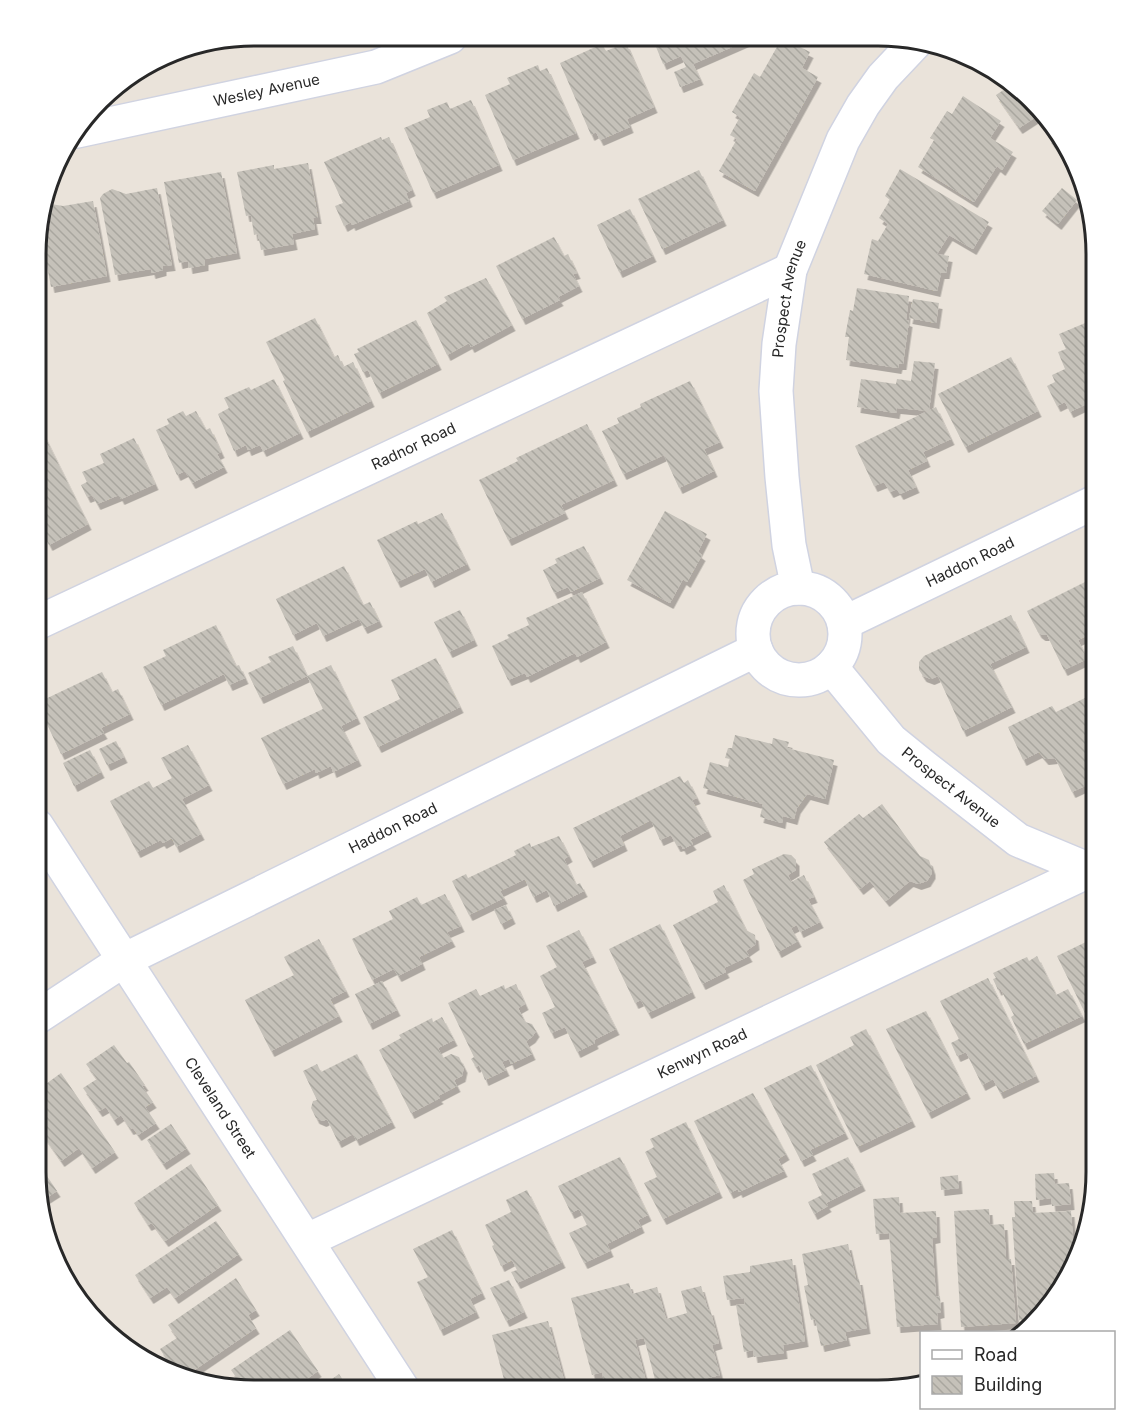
<svg xmlns="http://www.w3.org/2000/svg" width="1133" height="1427" font-family="Inter,sans-serif">
<defs>
<pattern id="building-back-hatch" width="6" height="6" patternUnits="userSpaceOnUse" patternTransform="scale(1.5)"><rect width="6" height="6" fill="#c5c1b9"/><path d="M-1 5l2 2M0 0l6 6M5-1l2 2" fill="none" stroke="#a9a69f"/></pattern>
<filter id="shadow"><feDropShadow dx="3.5" dy="6" stdDeviation="0" flood-color="#0004"/></filter>
</defs>
<rect width="100%" height="100%" fill="#eae3da"/>
<g fill="url(#building-back-hatch)" filter="url(#shadow)">
<polygon points="652,37 755,37 693,64 700,79 680,87 674,72 686,67 681,56 663,64"/>
<polygon points="782,38 810,52 802,68 818,77 755,191 719,171 737,139 730,135 740,117 732,112 754,73 760,77"/>
<polygon points="626,43 654,107 627,119 630,127 600,140 596,132 591,135 560,63 602,44 606,51"/>
<polygon points="538,65 540,71 547,68 576,133 513,160 485,95 510,84 507,78"/>
<polygon points="1011,85 1039,115 1019,128 996,95"/>
<polygon points="963,96 1001,121 990,138 1013,152 1002,170 997,166 974,202 918,167 934,140 930,138 947,111 952,114"/>
<polygon points="471,100 499,165 433,193 404,128 430,117 427,110 447,102 450,109"/>
<polygon points="1055,132 1068,146 1072,160 1067,164 1048,137"/>
<polygon points="381,137 382,140 389,137 412,190 406,193 409,201 352,225 351,222 344,226 335,206 343,203 324,162"/>
<polygon points="308,163 318,218 313,218 315,229 292,234 294,244 261,250 258,234 254,235 251,215 246,216 237,172 274,165 274,169"/>
<polygon points="900,169 989,222 973,249 949,235 937,254 949,256 946,273 941,273 937,291 864,274 872,239 878,241 888,224 879,218 890,200 885,196"/>
<polygon points="699,170 723,220 662,249 638,199"/>
<polygon points="221,172 237,253 205,259 205,265 189,268 188,261 179,263 164,182"/>
<polygon points="157,188 172,265 163,266 163,270 152,273 151,269 115,275 100,198 103,194 112,189 126,194"/>
<polygon points="1062,188 1077,200 1058,224 1042,211"/>
<polygon points="93,201 107,276 51,287 39,223 45,205 51,204 63,206"/>
<polygon points="630,209 653,256 619,272 597,225"/>
<polygon points="554,237 564,256 568,254 577,273 573,274 579,286 558,297 560,300 522,319 496,266"/>
<polygon points="486,278 512,325 471,347 469,343 447,355 427,313 447,301 444,297"/>
<polygon points="857,288 909,296 906,320 909,321 903,364 899,364 898,368 846,360 849,337 845,337 850,310 853,311"/>
<polygon points="913,299 939,303 936,323 909,318"/>
<polygon points="315,318 334,357 338,355 343,367 353,362 371,401 307,432 283,381 285,380 266,342"/>
<polygon points="1097,318 1097,399 1070,412 1065,402 1057,406 1047,386 1055,382 1052,375 1065,369 1058,352 1066,349 1059,334"/>
<polygon points="416,320 438,364 379,393 368,370 363,372 354,354 359,352 357,349"/>
<polygon points="1011,357 1038,411 965,447 938,394"/>
<polygon points="914,361 935,363 929,411 897,408 896,413 857,407 861,379 896,384 897,379 911,381"/>
<polygon points="274,379 300,433 263,451 260,445 248,450 246,445 234,451 218,414 229,408 224,398 249,387 251,390"/>
<polygon points="690,381 720,442 704,449 714,471 679,488 664,455 623,474 602,431 619,423 617,418 641,407 640,404"/>
<polygon points="936,407 951,439 923,452 927,461 908,470 916,487 900,494 897,489 890,492 884,482 874,486 855,446"/>
<polygon points="183,411 186,416 196,411 206,430 210,428 221,452 217,454 224,467 192,483 185,471 177,475 156,430 169,424 167,419"/>
<polygon points="587,424 614,480 561,505 565,513 508,540 479,480 518,461 516,458"/>
<polygon points="40,427 88,524 49,545 37,521 38,428"/>
<polygon points="134,438 155,484 121,499 119,495 97,504 92,495 87,497 81,485 87,482 82,472 104,463 100,454"/>
<polygon points="665,511 707,534 698,552 702,555 687,582 683,579 670,603 627,580"/>
<polygon points="442,513 467,564 431,582 425,569 397,582 377,540 417,521 418,524"/>
<polygon points="584,546 600,578 571,592 568,587 554,593 543,570 557,563 555,559"/>
<polygon points="344,566 363,605 370,602 379,621 364,628 359,619 323,636 317,623 293,635 276,599"/>
<polygon points="1097,576 1097,631 1078,640 1087,659 1064,670 1047,635 1042,635 1038,632 1027,611"/>
<polygon points="582,592 606,642 577,657 575,653 527,677 525,673 508,680 492,646 509,638 507,635 529,625 526,618"/>
<polygon points="460,610 474,640 449,652 434,622"/>
<polygon points="1011,615 1026,647 990,664 1012,707 963,731 938,676 931,679 923,676 919,670 919,662 924,656"/>
<polygon points="216,625 236,666 239,665 245,678 229,685 224,674 161,705 143,667 166,656 163,650"/>
<polygon points="293,646 307,676 260,698 248,673 271,662 268,657"/>
<polygon points="436,658 460,707 378,747 363,717 400,699 391,680"/>
<polygon points="331,665 357,718 341,726 358,760 333,772 331,766 316,773 315,769 283,784 261,738 323,709 307,676"/>
<polygon points="102,672 112,692 118,689 130,714 101,728 104,733 61,754 37,703"/>
<polygon points="1087,697 1097,717 1097,784 1088,788 1087,785 1072,792 1055,758 1045,759 1039,752 1023,760 1008,727 1052,706 1056,712"/>
<polygon points="735,735 772,744 773,738 789,742 787,748 834,760 825,799 807,794 797,808 794,819 783,816 782,823 760,817 763,804 703,788 710,762 728,767 730,759 725,758 728,748 732,748"/>
<polygon points="116,741 124,757 107,765 99,749"/>
<polygon points="188,745 209,785 182,799 201,834 176,847 172,838 163,843 161,840 137,852 110,801 149,781 153,788 172,778 161,758"/>
<polygon points="90,750 101,772 74,786 63,763"/>
<polygon points="680,776 684,783 688,780 697,798 692,800 708,831 690,840 693,844 683,849 681,845 677,846 671,835 660,840 651,820 620,836 624,845 590,862 573,828"/>
<polygon points="882,804 920,856 929,860 932,869 932,873 927,881 918,884 910,881 886,901 870,881 860,889 824,842 859,814 863,818"/>
<polygon points="559,836 569,856 564,859 576,885 580,883 584,891 554,906 547,890 533,897 525,879 500,891 504,898 469,915 452,881 466,874 468,878 516,855 514,851 530,843 531,847"/>
<polygon points="784,854 791,855 796,860 796,870 788,875 791,882 804,875 814,897 808,899 820,922 800,932 797,925 791,928 798,941 778,952 743,880 754,874 752,869"/>
<polygon points="724,885 746,930 755,935 756,944 746,951 749,956 724,968 726,972 702,984 673,925 718,902 713,891"/>
<polygon points="445,894 461,926 447,932 452,941 419,957 422,964 398,976 394,969 372,980 352,939 393,919 389,911 417,897 421,905"/>
<polygon points="506,905 512,918 501,924 494,910"/>
<polygon points="660,924 692,992 648,1013 641,1000 635,1003 609,949"/>
<polygon points="579,930 593,957 582,962 616,1029 594,1040 595,1043 577,1052 565,1027 551,1033 542,1013 555,1007 540,976 557,967 546,946"/>
<polygon points="319,939 346,991 330,999 339,1016 271,1051 245,1000 294,975 284,957"/>
<polygon points="1090,940 1097,953 1097,1007 1085,1013 1057,956"/>
<polygon points="1037,956 1056,995 1068,989 1082,1016 1024,1044 1011,1017 1014,1015 1000,988 998,990 993,979 996,978 993,973 1027,957 1029,961"/>
<polygon points="988,978 1036,1076 1000,1093 993,1079 982,1085 966,1052 957,1056 951,1043 959,1039 940,1001"/>
<polygon points="382,981 397,1010 369,1024 355,994"/>
<polygon points="516,984 525,1004 518,1008 525,1022 532,1024 536,1031 532,1037 526,1041 532,1054 511,1064 509,1059 502,1062 506,1070 485,1080 479,1065 476,1067 471,1059 474,1057 448,1003 476,989 480,996 504,985 505,989"/>
<polygon points="926,1011 967,1093 928,1113 886,1029"/>
<polygon points="442,1017 454,1040 438,1048 443,1058 451,1054 459,1057 464,1067 462,1076 454,1080 457,1086 438,1096 440,1098 411,1113 379,1050 401,1038 399,1035 432,1018 433,1022"/>
<polygon points="866,1029 912,1121 857,1147 816,1065 854,1045 850,1037"/>
<polygon points="114,1045 127,1063 129,1062 145,1085 142,1086 153,1102 145,1107 156,1123 138,1135 133,1128 130,1129 121,1115 114,1120 106,1107 99,1111 83,1088 97,1079 86,1064"/>
<polygon points="357,1054 392,1122 356,1140 353,1134 338,1142 327,1119 323,1121 316,1118 311,1108 313,1101 317,1100 303,1071 317,1064 321,1072"/>
<polygon points="811,1065 845,1133 810,1150 813,1155 801,1161 764,1088"/>
<polygon points="61,1073 115,1152 92,1168 79,1148 61,1161 36,1125 36,1098 42,1094 39,1089"/>
<polygon points="753,1093 786,1154 778,1159 784,1171 739,1192 738,1189 730,1193 694,1121"/>
<polygon points="686,1122 719,1192 663,1219 644,1183 657,1177 645,1152 654,1147 650,1139"/>
<polygon points="171,1124 187,1148 163,1164 147,1140"/>
<polygon points="620,1157 648,1215 638,1220 641,1227 607,1244 610,1251 584,1263 569,1233 587,1225 579,1209 571,1213 558,1186"/>
<polygon points="848,1157 862,1185 826,1203 828,1206 814,1214 808,1202 822,1195 812,1174"/>
<polygon points="36,1160 57,1191 43,1200 36,1173"/>
<polygon points="191,1164 218,1205 165,1241 152,1223 148,1225 134,1203"/>
<polygon points="1054,1173 1055,1184 1069,1183 1071,1204 1052,1206 1051,1198 1036,1200 1035,1174"/>
<polygon points="958,1175 959,1188 941,1190 940,1177"/>
<polygon points="527,1190 562,1262 517,1283 511,1272 517,1270 512,1260 501,1266 492,1246 494,1245 485,1225 511,1212 506,1200"/>
<polygon points="899,1197 900,1213 936,1211 937,1237 932,1238 936,1297 940,1296 941,1312 937,1313 938,1324 897,1327 889,1233 876,1234 873,1199"/>
<polygon points="1014,1201 1032,1201 1033,1213 1071,1211 1074,1255 1060,1294 1033,1319 1019,1320 1012,1217 1015,1217"/>
<polygon points="989,1209 990,1225 1004,1224 1006,1259 1011,1259 1016,1323 961,1327 954,1211"/>
<polygon points="216,1221 239,1254 175,1298 167,1287 150,1298 135,1275"/>
<polygon points="452,1230 482,1293 470,1299 476,1312 440,1330 417,1282 428,1277 413,1249"/>
<polygon points="848,1244 856,1279 859,1279 867,1328 845,1332 847,1340 821,1346 815,1319 811,1320 804,1286 808,1285 802,1254"/>
<polygon points="792,1259 805,1341 783,1345 784,1353 754,1357 753,1350 744,1352 736,1305 745,1304 744,1298 727,1300 723,1276 750,1272 750,1266"/>
<polygon points="236,1278 256,1310 248,1315 256,1328 190,1373 172,1368 160,1349 177,1338 168,1325"/>
<polygon points="509,1280 524,1312 506,1321 490,1288"/>
<polygon points="629,1283 632,1294 657,1287 666,1319 687,1313 681,1291 701,1286 708,1310 710,1309 719,1343 712,1345 720,1375 658,1391 644,1338 635,1340 647,1385 625,1391 606,1391 602,1372 592,1375 571,1298"/>
<polygon points="548,1321 567,1391 520,1391 518,1384 506,1387 492,1335"/>
<polygon points="290,1330 318,1371 290,1391 240,1391 228,1386 238,1380 231,1370"/>
<polygon points="339,1374 350,1391 315,1391"/>
</g>
<g fill="none" stroke-linecap="round" stroke-linejoin="round">
<defs>
<g id="street">
<path id="s1" d="M 77,131 L 376,67 L 450,37"/>
<path id="s2" d="M 798,588 L 789,545 L 782,477 L 776,391 L 779,344 L 790,270 L 843,140 L 863,105 L 883,77 L 917,41"/>
<circle cx="799" cy="634" r="46"/>
<path id="s3" d="M 37,623 L 790,270"/>
<path id="s4" d="M 844,623 L 1097,501"/>
<path id="s5" d="M 831,667 L 891,740 L 923,766 L 1018,840 L 1097,873"/>
<path id="s6" d="M 37,826 L 404,1391"/>
<path id="s7" d="M 36,1018 L 124,960 L 756,650"/>
<path id="s8" d="M 308,1240 L 1097,867"/>
</g>
</defs>
<use href="#street" stroke="#d0d3e1" stroke-width="36"/>
<use href="#street" stroke="#fff" stroke-width="33"/>
</g>
<g text-anchor="middle" stroke-width="6" stroke-linejoin="round" paint-order="stroke">
<g font-size="15" fill="#282828" stroke="#fff">
<text dy="5" stroke="none"><textPath href="#s1" startOffset="194">Wesley Avenue</textPath></text>
<text dy="5" stroke="none"><textPath href="#s2" startOffset="292">Prospect Avenue</textPath></text>
<text dy="5" stroke="none"><textPath href="#s3" startOffset="416">Radnor Road</textPath></text>
<text dy="5" stroke="none"><textPath href="#s4" startOffset="140">Haddon Road</textPath></text>
<text dy="5" stroke="none"><textPath href="#s5" startOffset="171">Prospect Avenue</textPath></text>
<text dy="5" stroke="none"><textPath href="#s7" startOffset="405">Haddon Road</textPath></text>
<text dy="5" stroke="none"><textPath href="#s8" startOffset="436">Kenwyn Road</textPath></text>
<text dy="5" stroke="none"><textPath href="#s6" startOffset="336">Cleveland Street</textPath></text>
</g>
</g>
<path d="M0 0H1133V1427H0ZM254 46H878A208 208 0 0 1 1086 254V1172A208 208 0 0 1 878 1380H254A208 208 0 0 1 46 1172V254A208 208 0 0 1 254 46Z" fill="#fff" fill-rule="evenodd"/>
<path fill="none" stroke="#282828" stroke-width="3" d="M254 46H878A208 208 0 0 1 1086 254V1172A208 208 0 0 1 878 1380H254A208 208 0 0 1 46 1172V254A208 208 0 0 1 254 46Z"/>
<rect x="920" y="1331" width="195" height="78" fill="#ffffff" stroke="#a9a9a9" stroke-width="1.5"/>
<rect x="932" y="1350" width="30" height="9" fill="#ffffff" stroke="#a9a9a9" stroke-width="1.5"/>
<text x="974" y="1361" font-size="18" fill="#282828">Road</text>
<rect x="932" y="1376" width="30" height="18" fill="url(#building-back-hatch)" stroke="#a9a9a9" stroke-width="1.5"/>
<text x="974" y="1391" font-size="18" fill="#282828">Building</text>
</svg>
